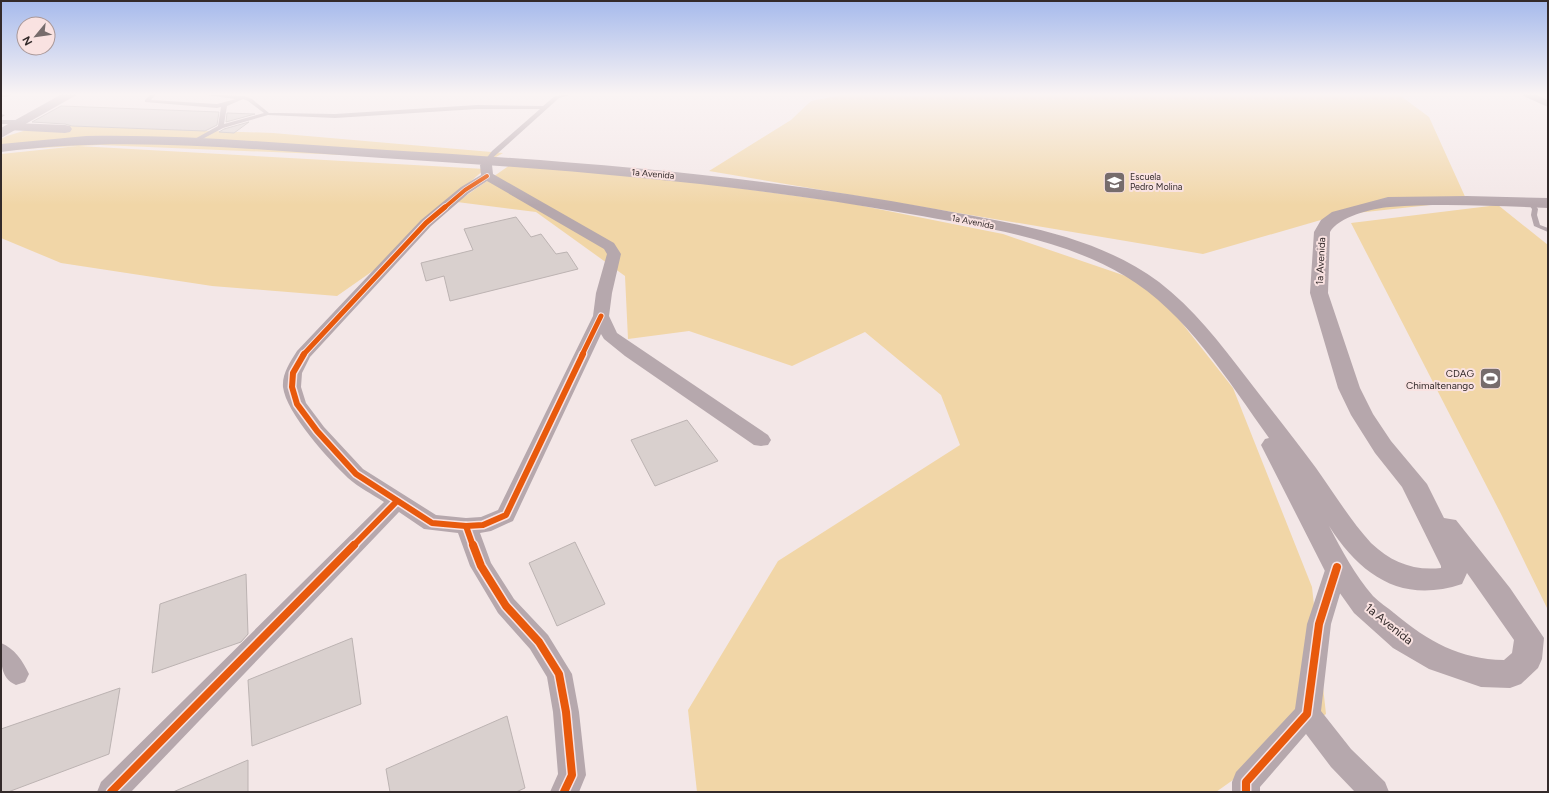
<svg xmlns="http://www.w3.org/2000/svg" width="1549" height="793" font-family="Figtree,sans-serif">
<rect width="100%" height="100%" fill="#f3e7e7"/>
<g fill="#f1d6a7">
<polygon points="847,94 921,96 929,94 1398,94 1429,117 1467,201 1338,215 1203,254 709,171 791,120 811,101"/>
<polygon points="43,125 273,133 503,153 489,161 100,145 1,150 1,139 7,136"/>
<polygon points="78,146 485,169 435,212 387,261 337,296 212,286 61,263 1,238 1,154"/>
<polygon points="513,163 701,183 848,203 1003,234 1152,285 1233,388 1312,587 1326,714 1216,792 697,792 688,710 778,561 960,445 941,395 865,332 792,366 689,331 628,339 625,276 536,212 457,202"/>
<polygon points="1498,205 1548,245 1548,610 1501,514 1351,223"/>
</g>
<g fill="#d9d0ce" stroke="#bcb3b2">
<polygon points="61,106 219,112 217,125 205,131 72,126 65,124 32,122"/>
<polygon points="227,113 255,114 226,122"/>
<polygon points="249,122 234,133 219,132 224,129"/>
<polygon points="516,217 531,237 541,234 556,254 567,252 578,269 450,301 444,276 426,281 421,263 473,250 464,229"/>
<polygon points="687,420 718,461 655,486 631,440"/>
<polygon points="575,542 605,604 557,626 529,563"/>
<polygon points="246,574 248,634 241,642 152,673 160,604"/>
<polygon points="352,638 361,704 252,746 248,680"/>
<polygon points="120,688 109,754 8,792 1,792 1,729"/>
<polygon points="507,716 525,788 516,792 390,792 386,769"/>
<polygon points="248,760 248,792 173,792"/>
</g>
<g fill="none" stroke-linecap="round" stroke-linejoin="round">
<g fill="#b6a8ad" fill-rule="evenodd">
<path d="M 151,94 L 156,94 L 151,100 L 217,104 L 236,99 L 198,94 L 244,96 L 252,99 L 269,113 L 279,113 L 335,114 L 477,105 L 543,106 L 555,96 L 575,94 L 559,98 L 488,162 L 485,160 L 492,151 L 540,109 L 477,109 L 335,118 L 268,115 L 223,128 L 193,144 L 191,143 L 191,141 L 218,126 L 221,107 L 217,108 L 145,102 L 145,100 ZM 243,99 L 248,101 L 264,113 L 224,124 L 227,106 Z"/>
<polygon points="1,114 5,115 1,118"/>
<polygon points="1,120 21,120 24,122 21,124 1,124"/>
<polygon points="1530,200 1532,201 1538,209 1537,215 1540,225 1548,228 1548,232 1534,226 1531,215 1532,209 1527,202"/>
</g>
<g fill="#b6a8ad" fill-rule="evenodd">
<polygon points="1,94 12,94 7,97 1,97"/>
<polygon points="1519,94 1534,94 1548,100 1548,107"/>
<path d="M 486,161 L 492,165 L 493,174 L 614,243 L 621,254 L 612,293 L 609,316 L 617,333 L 768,435 L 771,440 L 768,445 L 761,446 L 754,445 L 625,356 L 604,339 L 601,334 L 513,521 L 491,531 L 480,533 L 491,563 L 514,599 L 548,635 L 572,674 L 579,712 L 586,775 L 579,792 L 550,792 L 558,774 L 553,712 L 547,677 L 530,649 L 498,613 L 470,566 L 458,533 L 424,529 L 399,512 L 131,792 L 97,792 L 101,782 L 384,502 C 372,494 358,487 348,478 C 329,460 286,413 283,387 C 282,374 290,362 297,351 L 421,220 L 461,187 L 481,175 L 480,165 ZM 487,181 L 604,249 L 607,254 L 596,293 L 593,316 L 498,510 L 481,517 L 466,518 L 436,515 L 363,469 L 324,427 L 306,403 L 301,387 L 302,373 L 310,357 L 431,226 L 469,193 Z"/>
<polygon points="1337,558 1345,561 1348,567 1331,624 1321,711 1351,749 1385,782 1389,792 1355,792 1331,767 1306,734 1260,787 1260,792 1232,792 1232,782 1236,772 1295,709 1307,624 1326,567 1329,561"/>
<path d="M 1,643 C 14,648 23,661 29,674 L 25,682 L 16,685 C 0,678 1,662 1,643 Z"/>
</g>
<polygon fill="#b6a8ad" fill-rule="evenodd" points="62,94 78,94 1,138 1,128"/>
<g fill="#b6a7ac" fill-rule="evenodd">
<polygon points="13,123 65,125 70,126 72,129 70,132 65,133 8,130 6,127 8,124"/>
<path d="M 86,136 C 186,134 287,144 387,150 C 571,161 754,175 936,209 C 1011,223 1096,235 1159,282 C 1193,308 1220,343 1246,377 C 1269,407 1293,437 1316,468 C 1334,493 1350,520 1371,543 C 1391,562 1413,571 1441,568 L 1441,566 L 1402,487 L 1375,453 L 1351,415 L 1338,388 L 1310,293 L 1314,232 L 1321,220 L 1332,212 L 1388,197 L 1467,196 L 1548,198 L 1548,208 C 1496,206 1442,203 1390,207 C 1373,208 1338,217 1330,232 L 1328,293 L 1360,388 L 1373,414 L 1391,441 L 1427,484 L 1444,518 L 1456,520 L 1510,588 L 1544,638 L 1542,659 L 1538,668 L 1521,684 L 1510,688 L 1481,687 L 1429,669 L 1393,648 L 1354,613 L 1327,575 L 1261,445 L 1265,439 L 1269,438 C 1229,382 1186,312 1125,276 C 1061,238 982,227 910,214 C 735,183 559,169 382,158 C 255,150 127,135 1,152 L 1,144 ZM 1329,526 C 1361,576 1402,604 1462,584 L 1467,573 L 1514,640 L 1512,653 L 1504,660 C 1459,659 1429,642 1394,613 C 1388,608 1379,602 1373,596 C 1355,575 1342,551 1329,526 Z"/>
</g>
<defs>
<polyline id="cycleway-far3" points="444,208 465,190 487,176"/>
<g id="cycleway-far2">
<polyline points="303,355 426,223 445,207"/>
<polyline points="582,355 601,316"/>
</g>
<g id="cycleway-far1">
<polyline points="304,354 293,373 292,387 297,404 317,431 356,474 432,523 466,526 483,525 506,515 583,354"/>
<polyline points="466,526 473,546"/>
<polyline points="353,546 397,501"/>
</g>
<g id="cycleway">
<polyline points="473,545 481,566 506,606 539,642 559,674 566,712 572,775 564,792"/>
<polyline points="111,792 354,545"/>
<polyline points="1246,792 1246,782 1307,714 1319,624 1337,567"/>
</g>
</defs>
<use href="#cycleway-far3" stroke="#f9e2e1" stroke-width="5.5"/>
<use href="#cycleway-far2" stroke="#f9e2e1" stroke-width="7"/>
<use href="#cycleway-far1" stroke="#f9e2e1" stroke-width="9"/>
<use href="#cycleway" stroke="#f9e2e1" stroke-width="11"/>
<use href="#cycleway-far3" stroke="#e8590c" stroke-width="4"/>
<use href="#cycleway-far2" stroke="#e8590c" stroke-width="5"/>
<use href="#cycleway-far1" stroke="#e8590c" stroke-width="6"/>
<use href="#cycleway" stroke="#e8590c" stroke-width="8"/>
</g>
<linearGradient id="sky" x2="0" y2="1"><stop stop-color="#a6baec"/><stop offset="0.46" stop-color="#faf4f4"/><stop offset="1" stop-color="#faf4f4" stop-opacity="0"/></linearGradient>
<rect width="1549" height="205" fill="url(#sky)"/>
<defs>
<symbol id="school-square" viewBox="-11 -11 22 22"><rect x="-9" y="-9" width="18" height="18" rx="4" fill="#766c6c" stroke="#f9e2e1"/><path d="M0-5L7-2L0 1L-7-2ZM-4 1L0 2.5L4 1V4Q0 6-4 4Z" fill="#fff"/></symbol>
<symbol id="stadium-square" viewBox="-11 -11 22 22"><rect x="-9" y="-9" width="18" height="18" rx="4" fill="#766c6c" stroke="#f9e2e1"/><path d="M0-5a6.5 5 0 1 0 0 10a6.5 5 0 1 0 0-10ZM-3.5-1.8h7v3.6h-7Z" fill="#fff"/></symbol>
</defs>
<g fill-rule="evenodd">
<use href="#school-square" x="1102" y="170" width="25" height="25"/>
<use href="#stadium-square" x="1478" y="366" width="25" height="25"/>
</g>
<g text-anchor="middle" stroke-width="4" stroke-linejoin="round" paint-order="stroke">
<g font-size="9" fill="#332a2a" stroke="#f9e2e1">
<text transform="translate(653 174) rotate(5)" y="3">1a Avenida</text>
<text transform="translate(973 222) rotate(11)" y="3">1a Avenida</text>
</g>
<g font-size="9" fill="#332a2a" stroke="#f9e2e1" text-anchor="start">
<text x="1130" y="180">Escuela<tspan x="1130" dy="10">Pedro Molina</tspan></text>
</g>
<g font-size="10" fill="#332a2a" stroke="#f9e2e1">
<text transform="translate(1320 261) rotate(-87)" y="4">1a Avenida</text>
</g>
<g font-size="10" fill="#332a2a" stroke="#f9e2e1" text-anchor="end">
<text x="1474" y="377">CDAG<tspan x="1474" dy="12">Chimaltenango</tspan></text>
</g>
<g font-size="12" fill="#332a2a" stroke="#f9e2e1">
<text transform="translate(1389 624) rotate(39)" y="4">1a Avenida</text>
</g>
</g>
<rect width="1549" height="793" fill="none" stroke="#332a2a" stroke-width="4"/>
<g transform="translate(36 36) rotate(241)"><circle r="19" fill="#f9e2e1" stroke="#aa9898"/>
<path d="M0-3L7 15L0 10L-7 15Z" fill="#766c6c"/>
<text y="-6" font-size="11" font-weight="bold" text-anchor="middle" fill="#332a2a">N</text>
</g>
</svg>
